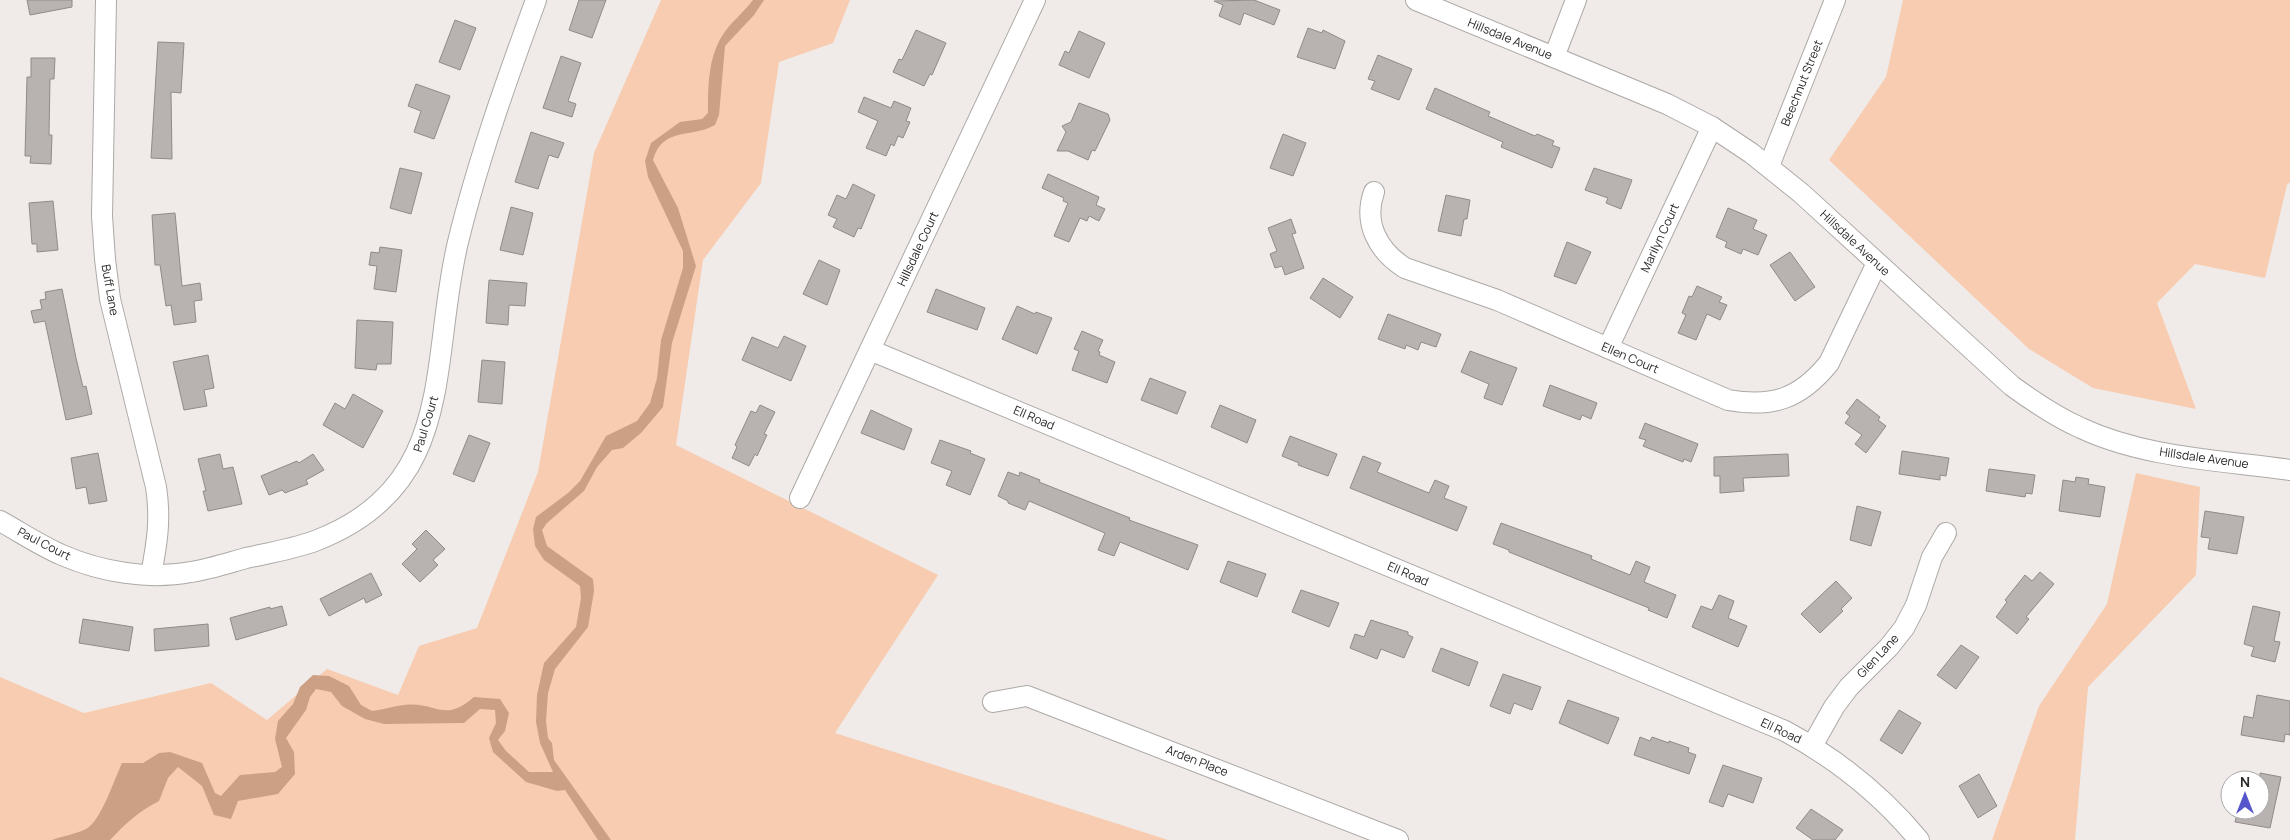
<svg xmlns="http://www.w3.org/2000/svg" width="2290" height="840" font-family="Manrope,sans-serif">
<rect width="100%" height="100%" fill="#f0ebe8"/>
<g fill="#f7ccb1">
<polygon points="661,0 850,0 833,43 779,62 761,183 703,260 676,445 938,575 835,733 1168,840 0,840 0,677 84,713 211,683 267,720 327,669 398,695 419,646 477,628 538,472 594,153"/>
<polygon points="1903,0 2290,0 2290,182 2287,185 2265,278 2195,264 2157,303 2196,409 2093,388 2029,349 1829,160 1886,77"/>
<polygon points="2136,473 2200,487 2196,575 2088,687 2075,840 1992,840 2039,706 2107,604"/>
</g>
<path fill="#cca084" d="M 753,0 L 764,0 L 754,15 L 725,46 L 719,115 L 715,125 C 690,139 663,126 653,160 L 678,208 L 696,266 L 672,343 L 663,407 L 641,433 L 623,448 L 612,450 L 597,467 L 584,491 L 547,523 L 542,530 L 547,546 L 593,579 L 594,591 L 588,627 L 555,669 L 548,693 L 546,721 L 548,738 L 552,743 L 554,760 L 611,840 L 598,840 L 565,790 L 557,791 L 526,782 L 493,752 L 489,738 L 496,723 L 495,710 L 480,709 L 464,723 L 384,724 L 365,719 L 342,706 L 331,692 L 316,689 L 310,697 L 306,710 L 286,738 L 294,752 L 295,774 L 278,794 L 238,801 L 231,819 L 214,815 L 202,786 L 178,767 L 168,778 L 159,801 C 139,811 125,824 110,840 L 52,840 C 63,836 76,834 86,829 C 101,821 114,780 122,763 L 143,763 L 159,753 L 170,752 L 202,763 L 215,793 L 221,796 L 240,775 L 275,772 L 282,767 L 275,739 L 278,721 L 293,704 L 300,687 L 313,675 L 329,676 L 349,686 L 361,705 L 372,711 C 383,710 393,706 404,705 C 437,701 443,724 474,697 L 500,699 L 509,713 L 505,731 L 498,740 L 506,751 L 529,772 L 553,772 L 540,743 L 536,722 L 537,695 L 544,663 L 576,627 L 581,598 L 580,586 L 544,560 L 535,546 L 533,529 L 536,517 L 568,493 L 580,481 L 606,436 L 637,421 L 650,403 L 657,378 L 661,340 L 683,268 L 683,251 L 648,177 L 645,161 L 651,143 L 680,122 L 702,119 L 708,113 C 708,87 708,59 722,36 C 730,23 744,12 753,0 Z"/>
<g fill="#b8b3b1" stroke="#8f8b88">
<polygon points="27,0 72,0 72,7 30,15"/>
<polygon points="579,0 606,0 592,38 569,30"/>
<polygon points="1254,0 1280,10 1274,25 1244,13 1240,25 1219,16 1223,5 1214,1"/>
<polygon points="455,20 476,28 460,70 439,62"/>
<polygon points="1308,28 1322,33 1323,30 1345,41 1335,69 1297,57"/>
<polygon points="916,30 946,43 932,75 930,74 924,86 893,72 899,59 902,60"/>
<polygon points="1079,31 1105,43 1089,78 1059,65 1065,51 1069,53"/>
<polygon points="158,42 184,43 181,93 171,92 172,159 151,158"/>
<polygon points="1378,55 1412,69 1399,100 1371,89 1375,81 1368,79"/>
<polygon points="561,56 581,63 568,101 576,104 572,117 543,108"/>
<polygon points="31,58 55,58 54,79 50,79 49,135 52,135 51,164 30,163 31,156 25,156 27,77 31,77"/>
<polygon points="416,84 450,96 434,139 414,132 421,111 408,106"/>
<polygon points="1435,88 1490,112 1488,116 1535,136 1537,134 1554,141 1552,145 1560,148 1552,168 1501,147 1503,142 1426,109"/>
<polygon points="864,97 891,108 894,101 911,108 906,121 910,122 903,138 898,136 894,146 891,144 886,156 866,148 878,121 858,112"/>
<polygon points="1079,103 1108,114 1110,120 1095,151 1092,150 1088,160 1068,151 1057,151 1066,132 1062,126 1071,122"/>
<polygon points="531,132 564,143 558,158 549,155 538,189 515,182"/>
<polygon points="1283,134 1306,143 1293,176 1270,168"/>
<polygon points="400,168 422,173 411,214 390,208"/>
<polygon points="1594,168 1632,180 1621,209 1606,203 1608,198 1585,190"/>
<polygon points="1048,174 1099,197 1096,205 1105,209 1099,221 1089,216 1087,221 1080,218 1069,242 1054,236 1068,203 1063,201 1064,198 1042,188"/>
<polygon points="853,184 875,195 861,229 858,228 854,237 833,227 837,219 828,215 837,195 846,199"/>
<polygon points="1446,195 1470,200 1467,219 1464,219 1461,236 1438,231"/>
<polygon points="53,201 58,250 37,252 37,244 32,244 29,203"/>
<polygon points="511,207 533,213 523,255 500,250"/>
<polygon points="1728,208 1757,220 1753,229 1767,235 1758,255 1743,249 1741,254 1725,247 1727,242 1716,237"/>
<polygon points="175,213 182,286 200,283 202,300 194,301 196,322 174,325 171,305 166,306 160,265 155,265 152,215"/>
<polygon points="1291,219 1296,233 1292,234 1304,268 1285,275 1282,266 1275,268 1270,254 1277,251 1268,228"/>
<polygon points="1567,242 1591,252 1576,284 1554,276"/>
<polygon points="380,247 402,250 396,292 374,289 377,266 369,265 371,252 379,253"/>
<polygon points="1790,252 1815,287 1795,301 1770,265"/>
<polygon points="819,260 840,270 827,305 803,294"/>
<polygon points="1323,278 1353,297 1340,318 1310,298"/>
<polygon points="489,280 527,283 525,306 509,305 508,325 486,323"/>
<polygon points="1697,286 1722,297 1719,302 1727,305 1720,320 1707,314 1696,340 1678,333 1686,315 1682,313 1689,296 1692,297"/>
<polygon points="62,289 76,358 83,387 86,386 92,414 66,420 45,321 34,323 31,311 42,309 40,300 46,299 45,292"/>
<polygon points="936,289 985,308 977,330 927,312"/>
<polygon points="1017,306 1035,314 1036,312 1052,318 1037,354 1002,339"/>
<polygon points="1388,314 1441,334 1436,347 1421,342 1418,350 1406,345 1405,349 1378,339"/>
<polygon points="357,320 393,322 391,364 377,364 376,370 355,368"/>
<polygon points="1082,331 1103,340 1098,351 1100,352 1099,355 1115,362 1107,383 1072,370 1079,351 1074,349"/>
<polygon points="784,336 806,346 791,381 742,360 752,337 778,348"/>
<polygon points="1470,351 1517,368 1502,405 1484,398 1489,384 1461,372"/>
<polygon points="208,355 214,388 204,390 207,406 184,410 173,362"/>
<polygon points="482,360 505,362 502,404 478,402"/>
<polygon points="1150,378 1186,392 1177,414 1141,400"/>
<polygon points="1550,385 1597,403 1591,419 1582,415 1580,420 1543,406"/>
<polygon points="353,394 383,411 363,448 323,425 335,403 345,409"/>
<polygon points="1857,399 1880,417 1878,420 1886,426 1866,453 1855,444 1862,435 1845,423 1850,416 1846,413"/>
<polygon points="760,405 775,412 764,434 767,435 757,456 755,454 749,466 732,458 737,447 735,445 751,411 756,413"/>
<polygon points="1220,405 1256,420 1247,443 1211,427"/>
<polygon points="871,410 912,429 904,450 861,433"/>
<polygon points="1645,423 1698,444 1691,462 1684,459 1683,462 1643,446 1646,440 1639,438"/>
<polygon points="469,435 490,443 474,482 453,474"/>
<polygon points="1290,436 1337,454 1328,476 1298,465 1299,463 1282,456"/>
<polygon points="940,440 971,451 970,453 985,459 970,495 946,485 952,471 931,463"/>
<polygon points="1902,451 1949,458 1946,476 1940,475 1940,480 1899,474"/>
<polygon points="98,453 107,501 89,504 86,487 76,489 71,458"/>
<polygon points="220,454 223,469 233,467 242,504 208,511 203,491 206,491 198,459"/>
<polygon points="313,454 324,470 306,480 308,484 285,493 282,490 269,495 261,476 297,461 299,463"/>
<polygon points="1788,454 1789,476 1743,478 1744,491 1720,493 1720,476 1714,476 1714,457"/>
<polygon points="1363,456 1381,463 1377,472 1429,493 1435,480 1449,486 1444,498 1467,507 1457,531 1350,488"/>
<polygon points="1989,469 2035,475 2032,494 2026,493 2025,497 1986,491"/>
<polygon points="1008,472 1019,476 1020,472 1040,480 1039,482 1130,518 1129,520 1198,545 1188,570 1120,542 1114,556 1098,550 1105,533 1029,501 1025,510 1008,503 1008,501 998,496"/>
<polygon points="2076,477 2089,479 2088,484 2105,487 2100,517 2059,511 2063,480 2075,482"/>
<polygon points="1857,506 1881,512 1871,546 1850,540"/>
<polygon points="2205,511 2244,517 2237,554 2208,549 2210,538 2201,537"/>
<polygon points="1501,523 1592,556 1591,559 1630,575 1636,561 1650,567 1644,582 1676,595 1667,618 1648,610 1649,608 1509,552 1509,550 1493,544"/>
<polygon points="426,530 445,549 433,560 438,565 420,582 402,564 417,549 412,544"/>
<polygon points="1228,561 1266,574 1257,597 1220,582"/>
<polygon points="2040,572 2054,584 2026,617 2029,619 2017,634 1996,617 2007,602 2005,600 2025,575 2032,581"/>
<polygon points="371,573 382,595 366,603 364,598 329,616 320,599"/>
<polygon points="1836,581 1852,598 1841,609 1843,611 1820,633 1801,614"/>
<polygon points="1301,590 1339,603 1329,627 1292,612"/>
<polygon points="1719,595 1734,601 1728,618 1747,626 1738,647 1692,627 1701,606 1712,610"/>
<polygon points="282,606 287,625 236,640 230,618 270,607 270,609"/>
<polygon points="2253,606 2280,612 2274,641 2280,642 2275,662 2251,656 2254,647 2244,644"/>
<polygon points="83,619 133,627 129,651 79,643"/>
<polygon points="1371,620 1408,632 1408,635 1413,637 1404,658 1381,649 1377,659 1350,648 1355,634 1364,637"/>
<polygon points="208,624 209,646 155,651 154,629"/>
<polygon points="1961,645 1979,657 1956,689 1937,675"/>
<polygon points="1441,648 1478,662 1469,686 1432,671"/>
<polygon points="1503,674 1541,687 1532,710 1514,703 1510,714 1490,706"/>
<polygon points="2257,695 2290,701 2290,735 2285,734 2284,742 2241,735 2244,716 2253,718"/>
<polygon points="1568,700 1619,718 1608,744 1559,723"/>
<polygon points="1899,710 1921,723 1902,754 1880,740"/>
<polygon points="1640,737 1650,741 1652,737 1669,743 1669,741 1689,748 1688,752 1696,755 1689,774 1634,755"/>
<polygon points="1723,765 1762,778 1753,803 1728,794 1723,807 1709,802"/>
<polygon points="2260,773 2281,777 2270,828 2235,822 2238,810 2260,810"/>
<polygon points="1979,774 1997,806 1978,818 1959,786"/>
<polygon points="1811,809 1843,830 1835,840 1813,840 1796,828"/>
</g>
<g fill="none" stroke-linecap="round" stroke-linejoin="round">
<defs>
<g id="minor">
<path d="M 106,0 L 102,216 L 105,259 L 110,299 L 156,487 C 161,519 157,543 151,575"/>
<path d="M 1416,0 L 1667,104 L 1712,127 L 1751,153 L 1801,193 L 2012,386 C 2034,402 2056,417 2081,428 C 2145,458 2220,460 2290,470"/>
<polyline points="1554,57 1576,0"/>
<polyline points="1769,166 1835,0"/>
<path d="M 1374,192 C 1363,223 1378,251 1405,268 L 1497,300 L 1728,400 C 1772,408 1800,399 1829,363 L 1877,263"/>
<polyline points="1608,348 1712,127"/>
<path d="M 870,350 L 1785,731 C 1837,759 1881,794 1919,840"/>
<polyline points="800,498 1035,0"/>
<path d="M 0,521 C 20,532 41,546 62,555 C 101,572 149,580 191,572 C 210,569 228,563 246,558 C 269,553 293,549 315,541 C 458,486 429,363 458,242 C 478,160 507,79 536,0"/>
<polyline points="993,702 1027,696 1398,840"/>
<polyline points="1812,746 1834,707 1849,687 1889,647 1904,628 1916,605 1932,557 1946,533"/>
</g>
</defs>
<use href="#minor" stroke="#ada9a6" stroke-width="22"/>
<use href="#minor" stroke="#fff" stroke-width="20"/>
</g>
<g text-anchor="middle" stroke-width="4" stroke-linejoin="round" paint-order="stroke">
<g font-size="12" fill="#2b2928" stroke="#fff">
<text transform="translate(1510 39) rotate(22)" y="4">Hillsdale Avenue</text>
<text transform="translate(1802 83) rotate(-68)" y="4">Beechnut Street</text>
<text transform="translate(1660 238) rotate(-65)" y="4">Marilyn Court</text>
<text transform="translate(1855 243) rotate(43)" y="4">Hillsdale Avenue</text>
<text transform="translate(918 249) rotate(-65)" y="4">Hillsdale Court</text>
<text transform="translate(110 290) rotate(80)" y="4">Buff Lane</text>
<text transform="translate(1630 358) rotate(23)" y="4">Ellen Court</text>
<text transform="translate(1034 418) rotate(23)" y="4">Ell Road</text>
<text transform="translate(426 424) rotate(-73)" y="4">Paul Court</text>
<text transform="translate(2204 458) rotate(8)" y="4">Hillsdale Avenue</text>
<text transform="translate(44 544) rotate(27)" y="4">Paul Court</text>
<text transform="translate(1408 574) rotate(23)" y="4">Ell Road</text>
<text transform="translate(1878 656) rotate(-47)" y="4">Glen Lane</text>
<text transform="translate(1781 731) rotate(25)" y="4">Ell Road</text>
<text transform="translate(1197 761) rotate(21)" y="4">Arden Place</text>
</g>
</g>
<g transform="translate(2245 795)"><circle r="24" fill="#ffffff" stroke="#aaa9a9"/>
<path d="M0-4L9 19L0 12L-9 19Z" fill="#5655cc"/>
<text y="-8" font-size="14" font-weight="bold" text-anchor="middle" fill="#2b2928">N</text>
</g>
</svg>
